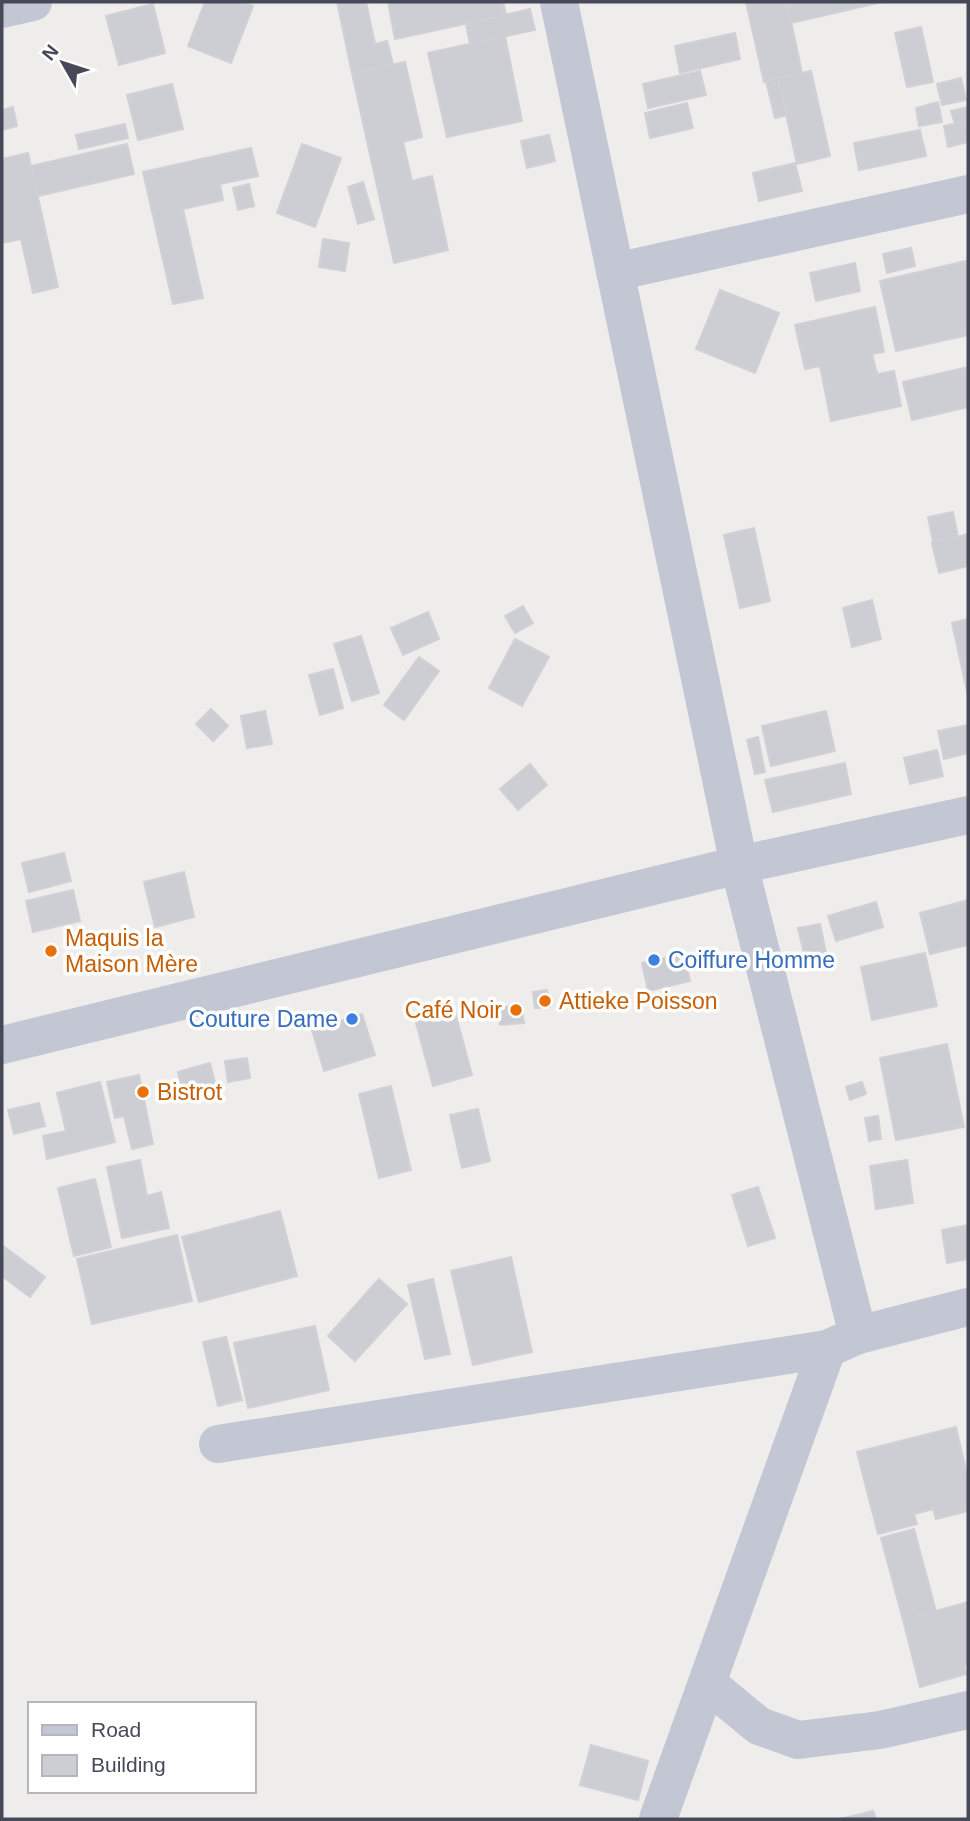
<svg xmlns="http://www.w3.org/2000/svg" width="970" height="1821" font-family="Helvetica,sans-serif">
<rect width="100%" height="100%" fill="#efedec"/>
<g fill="#cdcdd4" stroke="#d1d0d7" stroke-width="2">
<polygon points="205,2 243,2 253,6 231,63 188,46"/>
<polygon points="337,2 366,2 375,44 387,41 393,64 352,73"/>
<polygon points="388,2 503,2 506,15 395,39"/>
<polygon points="746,2 787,2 802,73 764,82"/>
<polygon points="787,2 882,2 791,23"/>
<polygon points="153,4 165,53 119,65 106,16"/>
<polygon points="530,9 535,30 470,44 466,24"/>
<polygon points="921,27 933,82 907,87 895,33"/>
<polygon points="735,33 740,59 680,73 675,46"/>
<polygon points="505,36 522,121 447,137 428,53"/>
<polygon points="405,62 422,137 403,142 412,181 432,176 448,250 394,263 352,73"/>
<polygon points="700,71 706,95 648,108 643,84"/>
<polygon points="811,71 830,156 797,164 778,78"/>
<polygon points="778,78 787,115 775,118 766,81"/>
<polygon points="961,78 966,100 942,105 937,84"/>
<polygon points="172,84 183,129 138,140 127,95"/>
<polygon points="938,102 942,122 919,126 916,108"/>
<polygon points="687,103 693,128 650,138 645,113"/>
<polygon points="13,107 17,126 2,130 2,110"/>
<polygon points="968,107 968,121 955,124 951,111"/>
<polygon points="968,121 968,142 948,147 944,126"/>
<polygon points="125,124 128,138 79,149 76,135"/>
<polygon points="920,130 926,156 859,170 854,143"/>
<polygon points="549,135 555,161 527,168 521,141"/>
<polygon points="127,144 134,174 38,196 31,166"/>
<polygon points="302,144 341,158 315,227 277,213"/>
<polygon points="251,148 258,176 220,184 223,200 183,209 203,298 173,304 143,172"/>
<polygon points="28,153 58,287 33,293 21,239 2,243 2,159"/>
<polygon points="795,163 802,191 759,201 753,173"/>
<polygon points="363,182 374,219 358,224 348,187"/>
<polygon points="249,184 254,206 238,210 233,188"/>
<polygon points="323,239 349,243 345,271 319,267"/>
<polygon points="911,248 915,266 887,273 883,254"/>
<polygon points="966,261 968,271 968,335 896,351 880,281"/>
<polygon points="855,263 860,291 816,301 810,273"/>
<polygon points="720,290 779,313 755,373 696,349"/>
<polygon points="875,307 884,352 872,354 877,374 894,371 901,406 831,421 820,366 805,369 795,325"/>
<polygon points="968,367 968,407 912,420 903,382"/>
<polygon points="953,512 958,537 933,542 928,517"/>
<polygon points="754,528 770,601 740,608 724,535"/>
<polygon points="968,534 968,566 939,573 932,543"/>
<polygon points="872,600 881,639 852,647 843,608"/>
<polygon points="523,606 533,623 515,633 505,616"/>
<polygon points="428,612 439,639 403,655 391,628"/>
<polygon points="968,619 968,696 952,623"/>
<polygon points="361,636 379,693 352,701 334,644"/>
<polygon points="515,639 549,657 522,706 489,688"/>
<polygon points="419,657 439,671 404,720 384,705"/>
<polygon points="333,669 343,708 320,715 309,675"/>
<polygon points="211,709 228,726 213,741 196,724"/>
<polygon points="265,711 272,744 247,748 241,716"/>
<polygon points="826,711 835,751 771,766 762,726"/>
<polygon points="968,725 968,753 944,759 938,731"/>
<polygon points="758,737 765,772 755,774 747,740"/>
<polygon points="937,750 943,776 910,784 904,758"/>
<polygon points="845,763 851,794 773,812 765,780"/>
<polygon points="530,764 547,785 518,810 500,789"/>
<polygon points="64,853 71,881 29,892 22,863"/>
<polygon points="184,872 194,917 155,927 144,882"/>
<polygon points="73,890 80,921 33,932 26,901"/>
<polygon points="968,900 968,945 930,954 920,913"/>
<polygon points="876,902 883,927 836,941 828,916"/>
<polygon points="820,924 826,953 805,958 798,928"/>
<polygon points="925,953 937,1006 872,1020 861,967"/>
<polygon points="684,954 690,981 648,991 642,963"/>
<polygon points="547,990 550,1007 535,1008 533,992"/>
<polygon points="521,1005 524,1023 500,1025 498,1008"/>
<polygon points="455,1012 472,1075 433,1086 416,1023"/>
<polygon points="362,1014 375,1055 324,1071 312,1030"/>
<polygon points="947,1044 964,1127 896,1140 880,1058"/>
<polygon points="247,1058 250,1078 228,1082 225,1061"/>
<polygon points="210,1063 216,1086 183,1094 178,1072"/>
<polygon points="139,1075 153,1144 132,1149 124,1116 115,1118 107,1082"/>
<polygon points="100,1082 115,1142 47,1159 43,1136 66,1131 57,1093"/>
<polygon points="862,1082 866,1094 850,1100 846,1087"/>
<polygon points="391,1086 411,1170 379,1178 359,1094"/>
<polygon points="39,1103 45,1126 14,1134 8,1110"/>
<polygon points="478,1109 490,1161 462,1168 450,1115"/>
<polygon points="878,1116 881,1139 869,1141 865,1118"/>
<polygon points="140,1160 147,1196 161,1192 169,1228 122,1238 107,1167"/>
<polygon points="907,1160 913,1203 876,1209 870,1166"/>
<polygon points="95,1179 111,1247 74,1256 58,1188"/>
<polygon points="758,1187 775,1238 748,1246 732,1195"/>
<polygon points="280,1211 297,1276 199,1302 182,1237"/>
<polygon points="968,1225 968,1259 947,1263 942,1230"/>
<polygon points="177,1235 192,1301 92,1324 77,1259"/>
<polygon points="2,1245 45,1277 30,1297 2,1276"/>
<polygon points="511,1257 532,1352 473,1365 451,1271"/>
<polygon points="379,1279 407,1304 355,1361 328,1336"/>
<polygon points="433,1279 450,1354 425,1359 408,1285"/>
<polygon points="315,1326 329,1390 248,1408 234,1343"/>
<polygon points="226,1337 242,1400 218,1406 203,1342"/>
<polygon points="956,1427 968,1479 968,1511 936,1519 933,1509 914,1514 917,1524 878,1534 857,1452"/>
<polygon points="914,1529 936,1611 903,1620 881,1538"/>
<polygon points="968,1602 968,1665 964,1666 966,1674 920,1687 903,1620"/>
<polygon points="591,1745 648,1761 638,1800 580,1785"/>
<polygon points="873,1811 876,1819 840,1819"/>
</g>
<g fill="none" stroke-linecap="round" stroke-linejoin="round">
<g stroke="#c3c6d3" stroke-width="38">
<polyline points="559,2 739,865 858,1335"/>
<polyline points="2,9 33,2"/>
<polyline points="615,272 968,194"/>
<polyline points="2,1045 739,865 968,815"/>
<polyline points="218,1444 827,1349 858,1335 968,1307"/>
<polyline points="708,1684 759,1726 798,1740 880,1730 968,1710"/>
<polyline points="658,1819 827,1349"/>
</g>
</g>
<g fill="#e8710a" stroke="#fff" stroke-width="2.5">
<circle cx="51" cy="951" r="7"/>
<circle cx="545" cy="1001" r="7"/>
<circle cx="516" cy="1010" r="7"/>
<circle cx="143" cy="1092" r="7"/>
</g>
<g fill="#3f7fe0" stroke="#fff" stroke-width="2.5">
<circle cx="654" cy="960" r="7"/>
<circle cx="352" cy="1019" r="7"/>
</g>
<g text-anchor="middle" stroke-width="7" stroke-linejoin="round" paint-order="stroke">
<g font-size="23" fill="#c56008" stroke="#fff" text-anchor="start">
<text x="65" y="946">Maquis la<tspan x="65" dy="26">Maison Mère</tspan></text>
<text x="559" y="1009">Attieke Poisson</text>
<text x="502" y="1018" text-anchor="end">Café Noir</text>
<text x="157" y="1100">Bistrot</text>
</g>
<g font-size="23" fill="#366cbe" stroke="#fff" text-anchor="start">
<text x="668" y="968">Coiffure Homme</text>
<text x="338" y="1027" text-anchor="end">Couture Dame</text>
</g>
</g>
<rect width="970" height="1821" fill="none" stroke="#464958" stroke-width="7"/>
<rect x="28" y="1702" width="228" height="91" fill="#ffffff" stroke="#b5b6bc" stroke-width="2"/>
<rect x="42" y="1725" width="35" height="10" fill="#c3c6d3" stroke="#b5b6bc" stroke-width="2"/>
<text x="91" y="1737" font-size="21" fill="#464958">Road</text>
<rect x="42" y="1755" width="35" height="21" fill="#cdcdd4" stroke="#b5b6bc" stroke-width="2"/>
<text x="91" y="1772" font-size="21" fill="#464958">Building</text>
<g transform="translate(63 63) rotate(309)" stroke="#ffffff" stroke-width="5" paint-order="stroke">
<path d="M0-5L12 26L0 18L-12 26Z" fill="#464958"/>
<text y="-10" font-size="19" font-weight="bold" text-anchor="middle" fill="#464958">N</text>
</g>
</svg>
